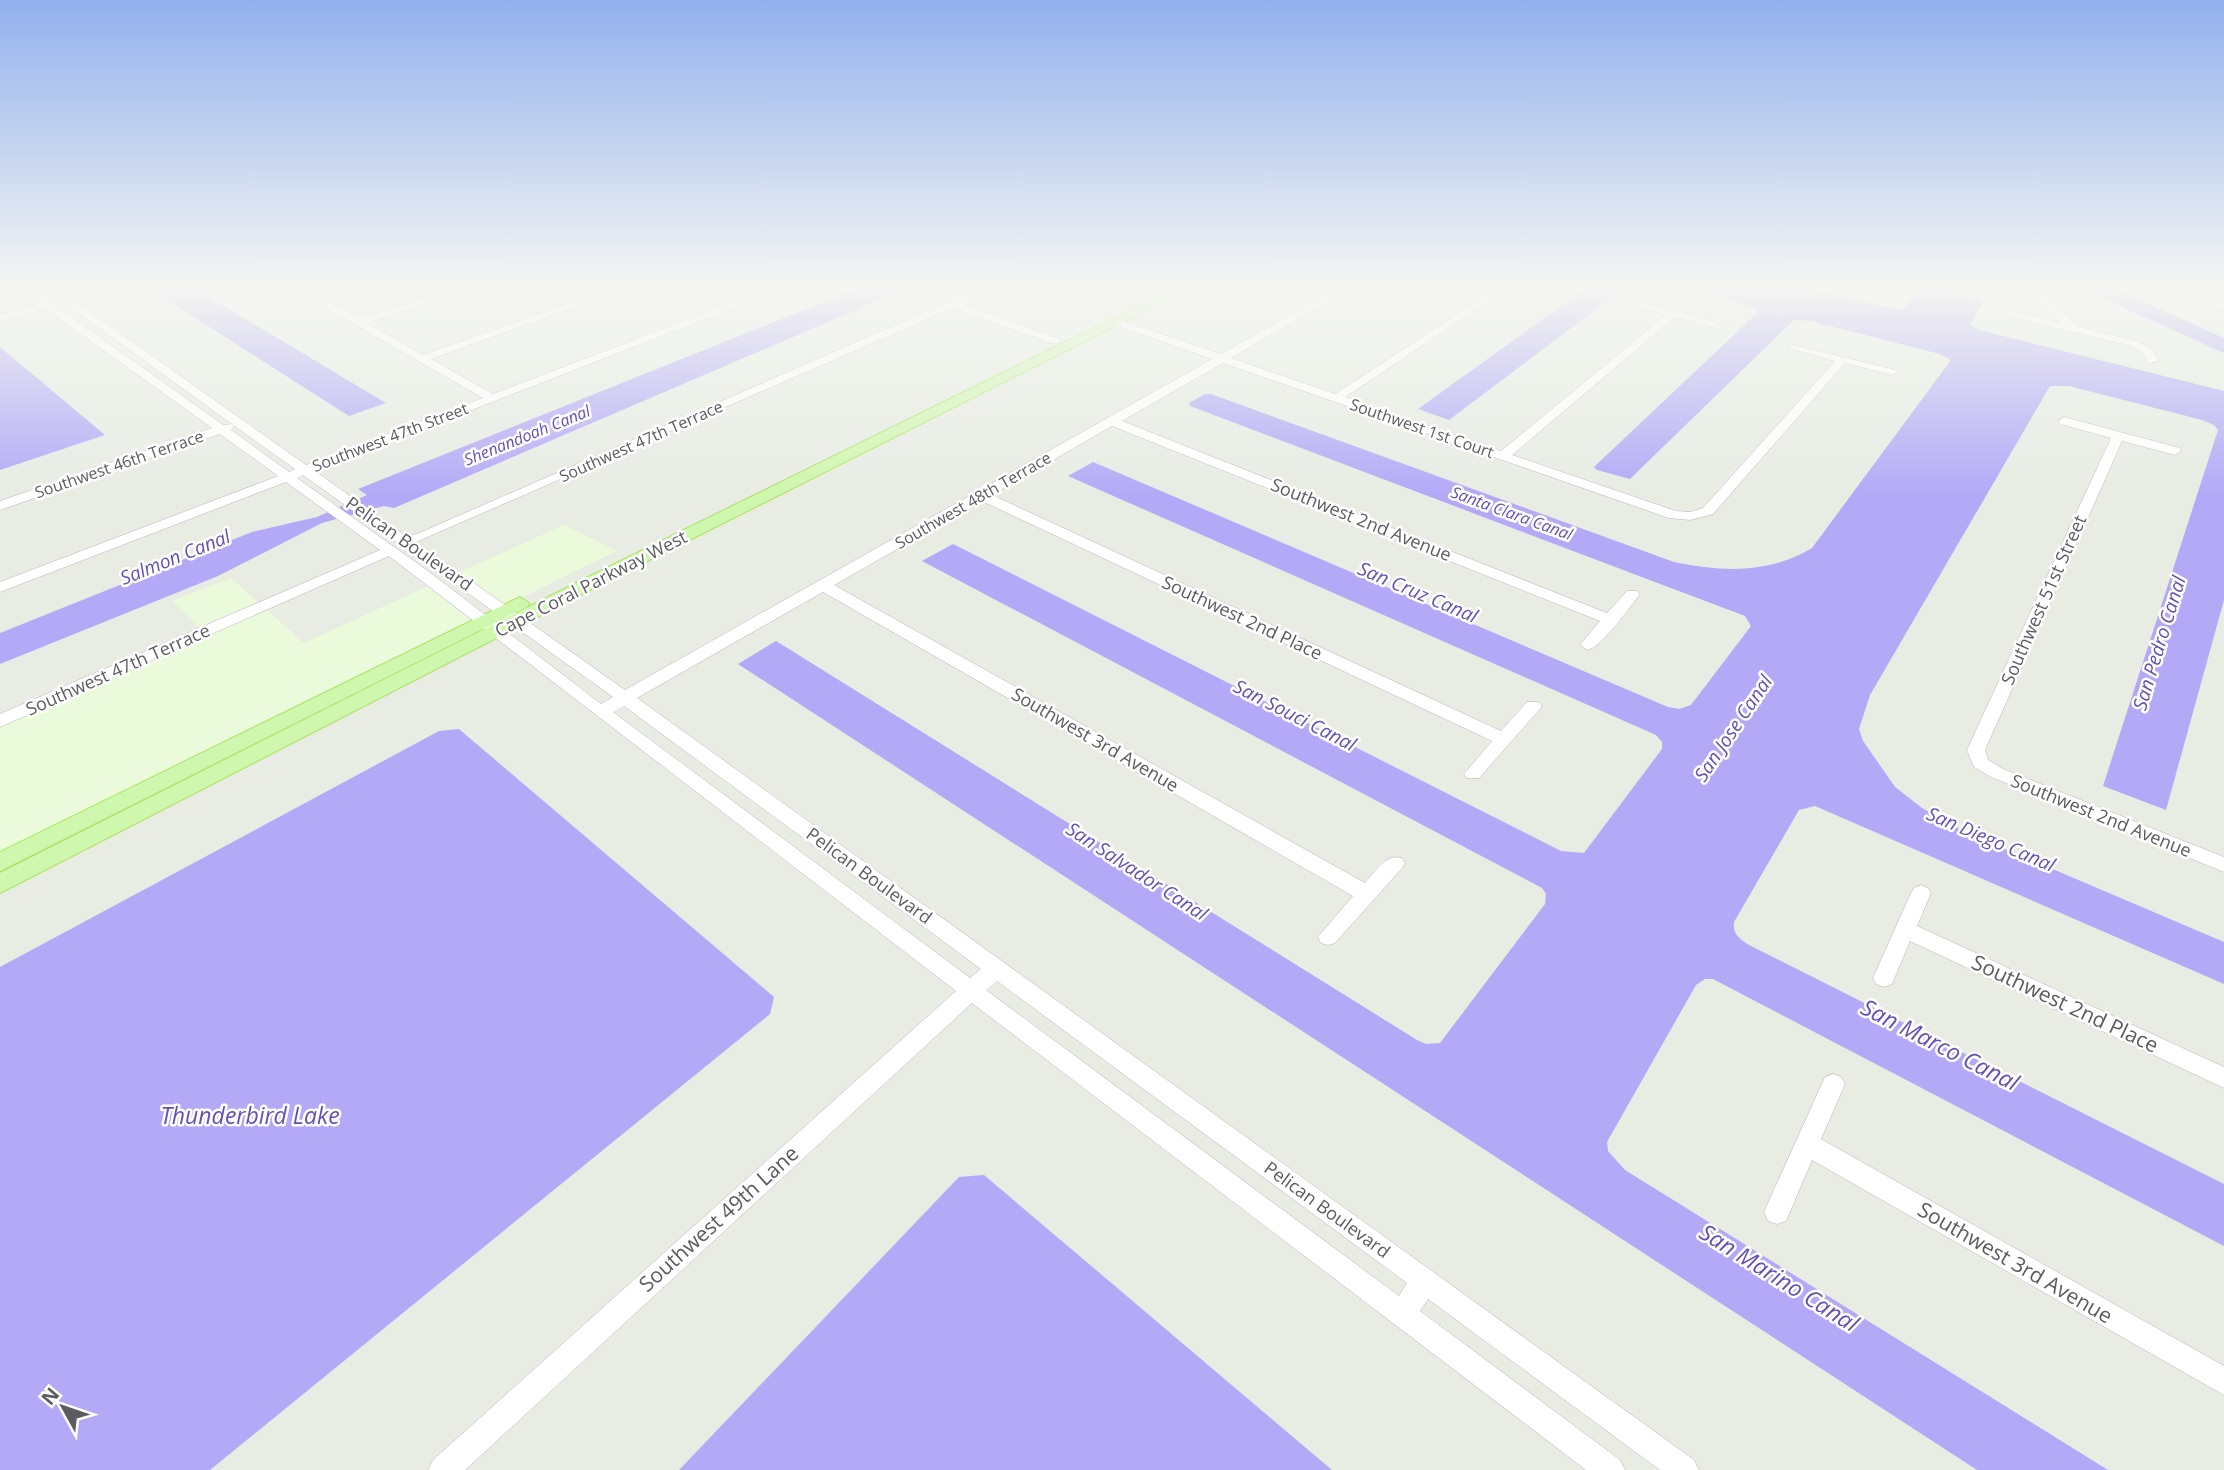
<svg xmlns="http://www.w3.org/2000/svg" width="2224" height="1470" font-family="'Open Sans',sans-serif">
<rect width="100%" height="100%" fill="#e8ece3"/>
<g fill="#ebfada">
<polygon points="564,525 617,551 506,605 460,572"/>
<polygon points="231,578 304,643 428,586 473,622 0,856 0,727 205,634 172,601"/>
</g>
<g fill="#b3a9f7">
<polygon points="148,288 227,288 205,295 386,403 349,416"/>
<polygon points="859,288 907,288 394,508 384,506 322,523 218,576 0,664 0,633 252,532 317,517 367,495 358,489"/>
<polygon points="1586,288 1624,288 1449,420 1418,409"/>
<path d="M 1683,288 L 1807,288 L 1899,310 L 1905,308 L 1919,290 L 1917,288 L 1952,288 L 1983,303 L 1970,324 L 1975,329 L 2224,391 L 2224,600 L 2166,810 L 2103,786 L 2218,430 L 2214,425 L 2202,420 L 2069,386 L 2050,386 L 1870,695 L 1859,729 L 1863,741 L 1895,787 L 1922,808 L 1963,831 L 2224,942 L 2224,984 L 1815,806 L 1799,810 L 1734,922 C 1732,934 1740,939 1749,945 L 2224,1184 L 2224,1246 L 1713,979 L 1705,979 L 1696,985 L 1607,1142 L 1608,1151 L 1625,1170 L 2108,1470 L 1977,1470 L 738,664 L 776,641 L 1417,1040 L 1426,1044 L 1440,1043 L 1545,904 L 1546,894 L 1542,888 L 922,561 L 953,544 L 1561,851 L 1584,853 L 1662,749 L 1662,742 L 1656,735 L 1068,476 L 1093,462 L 1668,707 L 1679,709 L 1691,705 L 1751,626 L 1745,616 L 1190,406 L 1189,403 L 1205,394 L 1211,394 L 1674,562 C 1723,572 1769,574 1812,548 L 1951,360 L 1940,354 L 1811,321 L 1794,320 L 1630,479 L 1597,470 L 1594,467 L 1758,312 L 1751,306 Z"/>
<polygon points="2080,288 2113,288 2224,338 2224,353"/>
<polygon points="0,347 105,435 0,470"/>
<polygon points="459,729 774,997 770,1014 210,1470 0,1470 0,967 439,731"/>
<polygon points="984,1175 1332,1470 679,1470 959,1177"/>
</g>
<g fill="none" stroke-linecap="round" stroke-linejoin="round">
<defs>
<g id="minor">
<path d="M 19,288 C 37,288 42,300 58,301 L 59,303 L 56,306 L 223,425 L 232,424 L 44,288 L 56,288 L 306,465 L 483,398 L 291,288 L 304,288 L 359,319 L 454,288 L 470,288 L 367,323 L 423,355 L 613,288 L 628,288 L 431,359 L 493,394 L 770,288 L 785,288 L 315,471 L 406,536 L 417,534 L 980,288 L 994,288 L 962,304 L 1059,339 L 1059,343 L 1051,343 L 953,308 L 416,542 L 625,690 L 1212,359 L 1112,324 L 1112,320 L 1120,320 L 1221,354 L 1338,288 L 1351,288 L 1231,358 L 1335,394 L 1497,288 L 1509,288 L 1345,397 L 1501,451 L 1666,315 L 1635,306 L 1635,302 L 1716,322 L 1717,324 L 1712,327 L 1675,317 L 1512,455 L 1676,511 L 1690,512 L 1703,508 L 1835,361 L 1789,348 L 1789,344 L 1896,370 L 1898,372 L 1892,375 L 1845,363 L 1713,514 L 1690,520 L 1669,518 L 1223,363 L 1122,421 L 1607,613 L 1627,591 L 1637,591 L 1640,594 C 1630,607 1602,646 1588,650 L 1580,645 L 1600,621 L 1112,426 L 992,495 L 1501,731 L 1527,702 L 1539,702 L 1542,706 L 1539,710 L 1479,778 L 1467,778 L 1464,774 L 1492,741 L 982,501 L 834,585 L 1365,883 C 1375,872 1386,853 1402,858 L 1405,863 L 1402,868 L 1335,943 L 1328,945 L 1321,943 L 1318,937 L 1353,896 L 823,592 L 637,698 L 1694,1460 L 1699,1470 L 1660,1470 L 1428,1299 L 1420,1311 L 1620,1460 L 1625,1470 L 1586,1470 L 972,1003 L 465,1470 L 428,1470 L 433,1460 L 956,991 L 389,556 L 0,727 L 0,714 L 380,550 L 286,482 L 0,592 L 0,582 L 278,476 L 220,434 L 0,510 L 0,501 L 212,428 L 46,309 L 0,321 L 0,315 L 39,304 ZM 233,425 L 295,469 L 289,472 L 231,430 L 234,427 ZM 303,475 L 613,697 L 601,704 L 428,571 L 297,478 ZM 624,706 L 981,969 L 970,978 L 613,712 ZM 997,981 L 1407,1283 L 1399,1296 L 986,990 Z"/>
<polygon points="1848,288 1842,292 1837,289 1837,288"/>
<polygon points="2011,288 2024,288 2059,307 2076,326 2140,342 2152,350 2159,361 2149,363 2143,354 2132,346 2003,315 2002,313 2007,310 2061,323 2051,311"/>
<polygon points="2170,288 2184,288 2224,305 2224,312"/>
<polygon points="2064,417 2180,448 2181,451 2175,455 2122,441 1985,750 1988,760 2003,769 2224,857 2224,872 1991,777 1974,767 1967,750 2111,438 2060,424 2058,421"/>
<polygon points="1921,885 1928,888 1931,893 1917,926 2224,1067 2224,1088 1910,941 1892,984 1884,987 1876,984 1873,978 1911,893 1914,888"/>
<polygon points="1833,1074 1841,1077 1845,1084 1821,1139 2224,1366 2224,1395 1812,1160 1786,1221 1777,1224 1768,1221 1764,1212 1768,1203 1825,1077"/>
</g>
<g id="major">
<polygon points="1175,288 1191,288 588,591 0,893 0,873 576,583"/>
<polygon points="520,597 529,603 527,607 0,871 0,852"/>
</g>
</defs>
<use href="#minor" stroke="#b7b5bc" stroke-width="1"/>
<use href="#major" stroke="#aee465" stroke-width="2"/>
<use href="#minor" fill="#fff" fill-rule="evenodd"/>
<use href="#major" fill="#cff7ad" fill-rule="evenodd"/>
</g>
<linearGradient id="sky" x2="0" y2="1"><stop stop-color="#93b0ee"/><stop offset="0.58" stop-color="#f5f6f2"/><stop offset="1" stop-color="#f5f6f2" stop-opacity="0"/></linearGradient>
<rect width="2224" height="494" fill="url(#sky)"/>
<g text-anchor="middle" stroke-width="5" stroke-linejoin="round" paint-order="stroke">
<g font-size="16" fill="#5d5b62" stroke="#fff">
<text transform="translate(1422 428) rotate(19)" y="6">Southwest 1st Court</text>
<text transform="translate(390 437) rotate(-21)" y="6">Southwest 47th Street</text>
<text transform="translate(641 441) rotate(-24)" y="6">Southwest 47th Terrace</text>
<text transform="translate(119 464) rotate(-19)" y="6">Southwest 46th Terrace</text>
<text transform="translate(973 500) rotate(-30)" y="6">Southwest 48th Terrace</text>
</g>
<g font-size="16" font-style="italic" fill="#654eb7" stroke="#fff">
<text transform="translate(527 435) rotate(-22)" y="6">Shenandoah Canal</text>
<text transform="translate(1512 513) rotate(20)" y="6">Santa Clara Canal</text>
</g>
<g font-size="18" fill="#5d5b62" stroke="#fff">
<text transform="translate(1361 520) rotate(22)" y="6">Southwest 2nd Avenue</text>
<text transform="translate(409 544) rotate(35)" y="6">Pelican Boulevard</text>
<text transform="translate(591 584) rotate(-27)" y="6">Cape Coral Parkway West</text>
<text transform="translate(2044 600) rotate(-66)" y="6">Southwest 51st Street</text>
<text transform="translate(1242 618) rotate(25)" y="6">Southwest 2nd Place</text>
<text transform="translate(118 670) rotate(-24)" y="6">Southwest 47th Terrace</text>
<text transform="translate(1095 740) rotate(30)" y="6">Southwest 3rd Avenue</text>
<text transform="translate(2101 816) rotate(22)" y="6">Southwest 2nd Avenue</text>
<text transform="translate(869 876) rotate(36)" y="6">Pelican Boulevard</text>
<text transform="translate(1327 1210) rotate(36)" y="6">Pelican Boulevard</text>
</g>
<g font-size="19" font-style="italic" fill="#654eb7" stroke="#fff">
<text transform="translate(175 557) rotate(-22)" y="7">Salmon Canal</text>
<text transform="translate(1418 592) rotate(23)" y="7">San Cruz Canal</text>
<text transform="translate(2159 643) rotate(-73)" y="7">San Pedro Canal</text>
<text transform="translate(1295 715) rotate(27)" y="7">San Souci Canal</text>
<text transform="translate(1733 728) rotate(-56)" y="7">San Jose Canal</text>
<text transform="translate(1991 839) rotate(23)" y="7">San Diego Canal</text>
<text transform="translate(1137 871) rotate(33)" y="7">San Salvador Canal</text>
</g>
<g font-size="21" fill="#5d5b62" stroke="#fff">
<text transform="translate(2065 1004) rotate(25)" y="7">Southwest 2nd Place</text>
<text transform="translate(719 1219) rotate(-42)" y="7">Southwest 49th Lane</text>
<text transform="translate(2015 1263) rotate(30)" y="7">Southwest 3rd Avenue</text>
</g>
<g font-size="23" font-style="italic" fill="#654eb7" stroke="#fff">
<text transform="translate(1940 1045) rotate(27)" y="8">San Marco Canal</text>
<text x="250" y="1124">Thunderbird Lake</text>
<text transform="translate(1779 1278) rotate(32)" y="8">San Marino Canal</text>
</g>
</g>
<g transform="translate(63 1407) rotate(310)" stroke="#ffffff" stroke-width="5" paint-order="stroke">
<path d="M0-5L12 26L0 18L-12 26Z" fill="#5d5b62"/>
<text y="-10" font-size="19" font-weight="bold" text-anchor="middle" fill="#5d5b62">N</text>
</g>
</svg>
